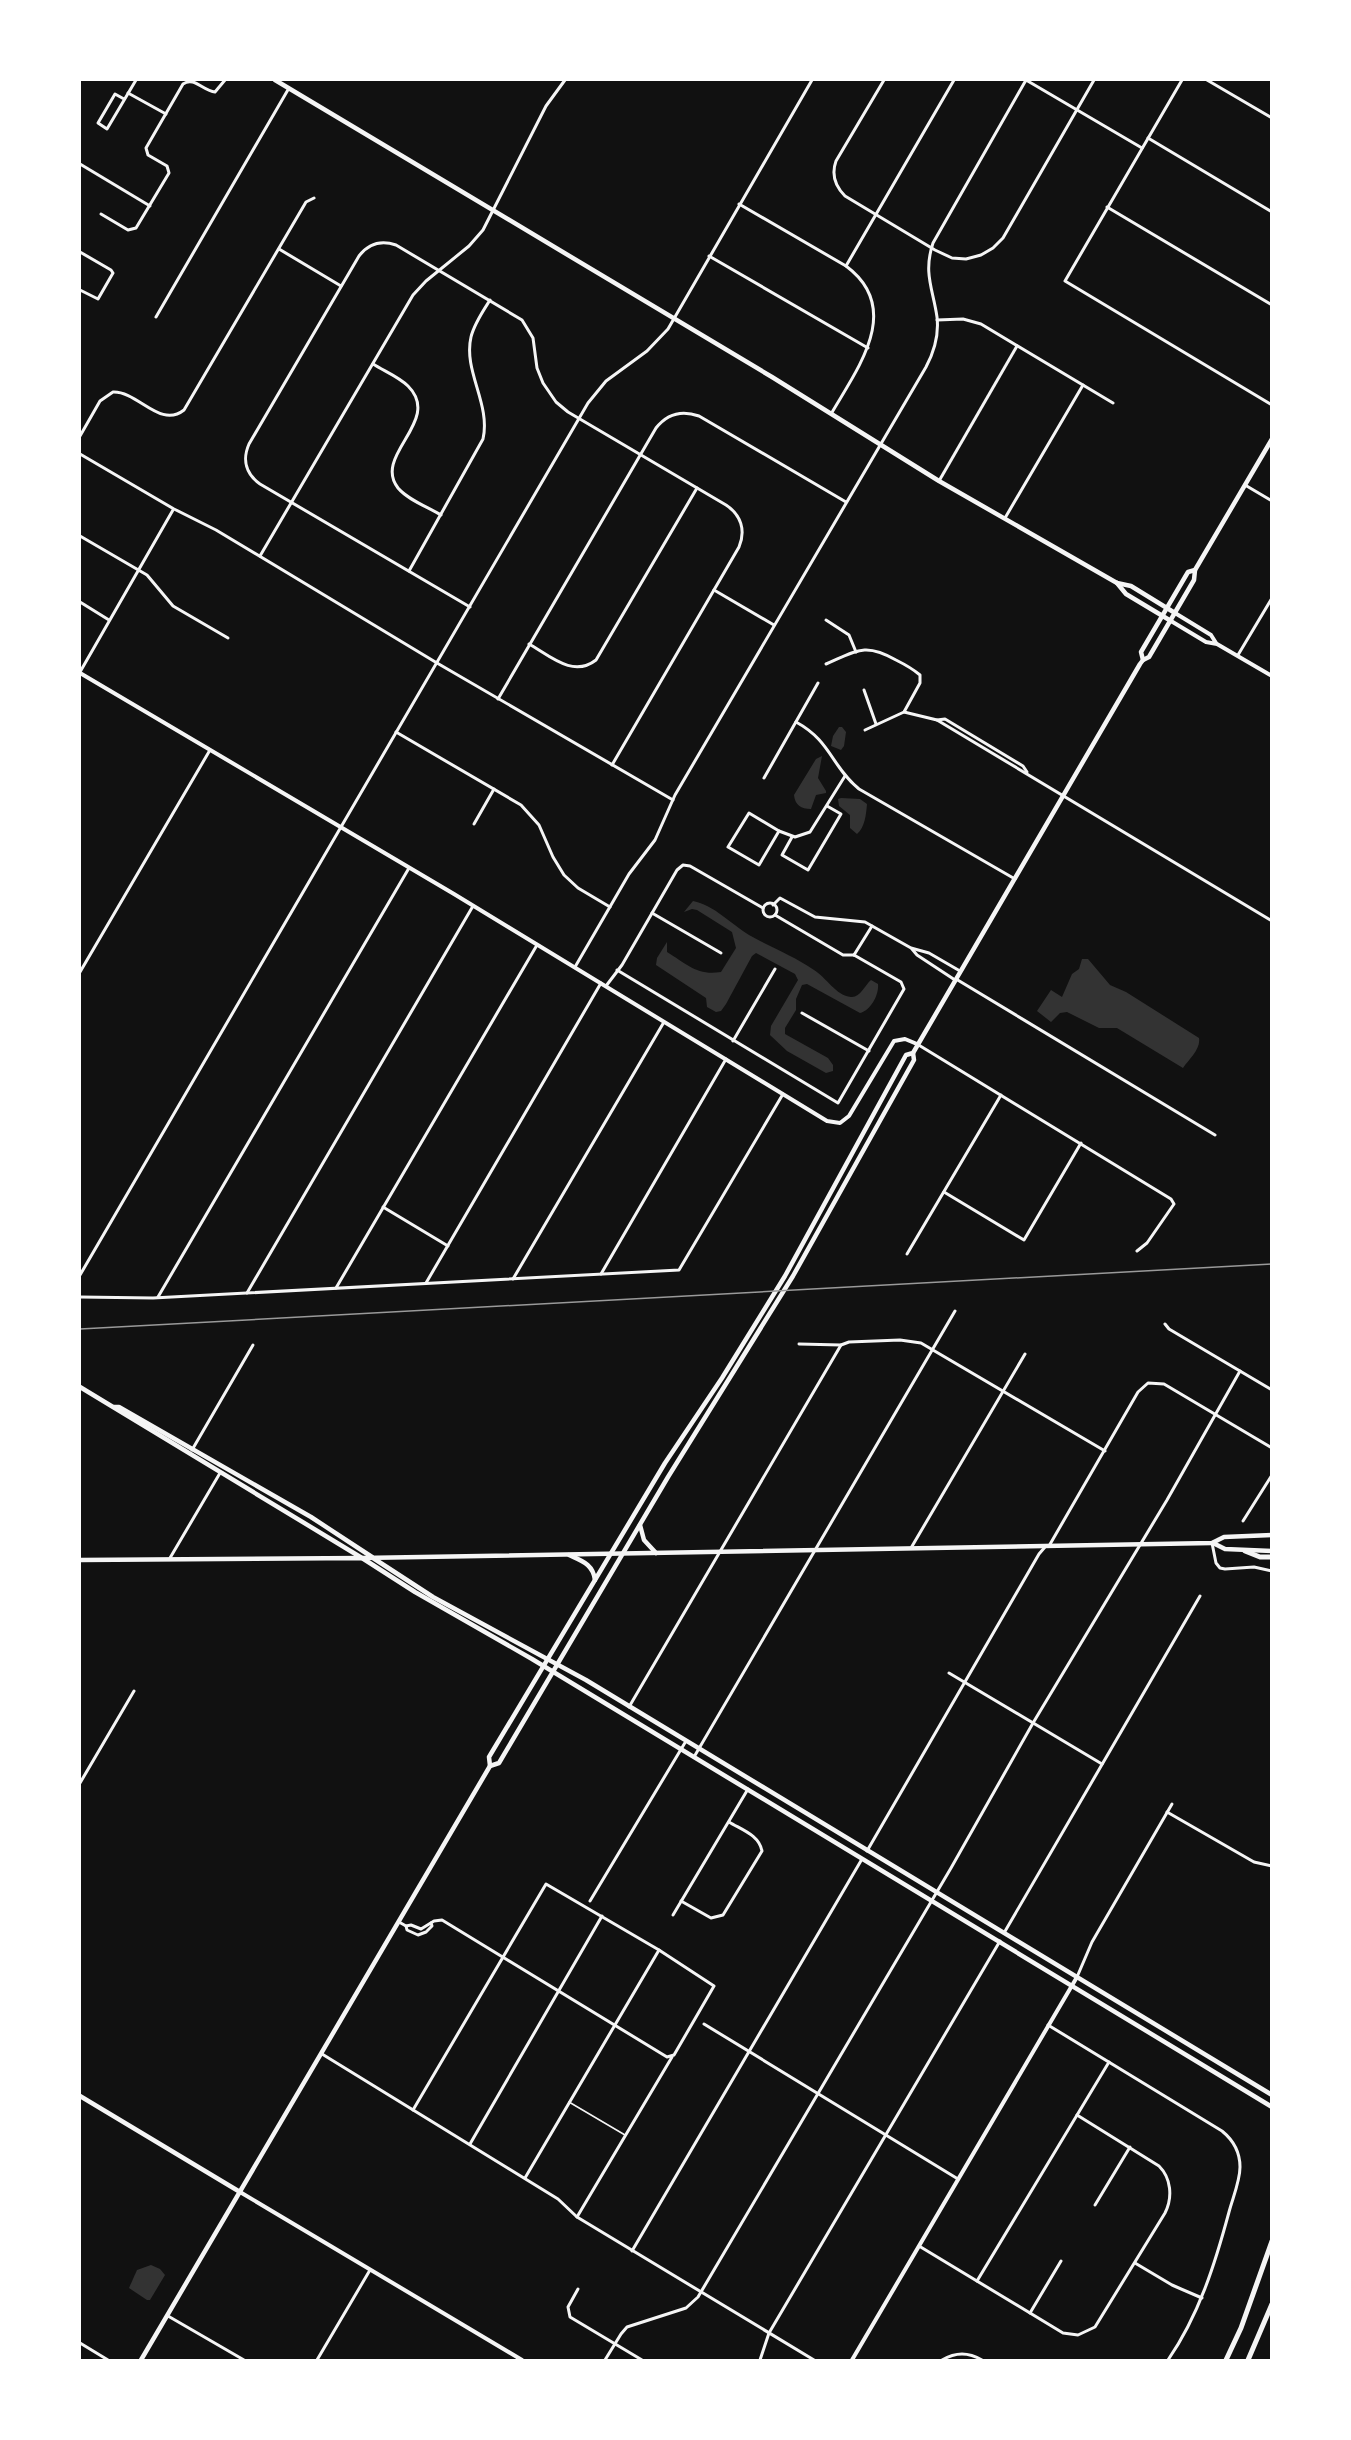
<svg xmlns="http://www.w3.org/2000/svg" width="1351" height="2440" font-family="Manrope,sans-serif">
<rect width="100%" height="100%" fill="#111"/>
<g fill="#333">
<polygon points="839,727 842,727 846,732 844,746 841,750 831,746 833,736"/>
<path d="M 822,756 L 818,778 L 826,791 L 826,793 L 816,795 L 811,809 C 801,809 795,805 794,795 L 816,759 Z"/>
<path d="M 841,798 L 860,799 L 867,804 C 866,815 865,827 857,834 L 850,828 L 850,815 L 839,806 L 838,799 Z"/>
<path d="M 693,901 C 714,905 731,924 749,935 C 770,947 794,956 814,970 C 826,977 836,996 851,997 C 860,998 865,985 871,980 L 878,984 C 879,995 871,1010 860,1013 L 807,984 L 802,985 L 796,999 L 796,1010 L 785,1028 L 785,1034 L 828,1058 L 833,1065 L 833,1071 L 826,1073 L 787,1051 L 770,1035 L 771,1026 L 798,980 L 795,974 L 756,953 L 752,956 L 726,1004 L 721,1011 L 716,1012 L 707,1007 L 706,998 L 656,965 L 657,958 L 667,942 L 667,952 C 687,964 697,976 721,972 L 736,948 L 732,932 L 697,910 L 692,909 L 684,912 Z"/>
<path d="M 1082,959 L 1088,959 L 1110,985 L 1126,992 L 1199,1038 C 1201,1049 1189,1059 1183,1068 L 1117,1028 L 1099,1028 L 1067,1012 L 1060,1013 L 1051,1022 L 1037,1011 L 1051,990 L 1062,997 L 1072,974 L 1079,969 Z"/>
<polygon points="151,2265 160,2269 165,2275 150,2300 147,2300 129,2288 137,2270"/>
</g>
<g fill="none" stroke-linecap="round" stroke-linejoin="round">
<polyline stroke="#f5f5f5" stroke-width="1.5" points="569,2102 625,2135"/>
<g stroke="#f5f5f5" stroke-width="3">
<path d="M 884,80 L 836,161 C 831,175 835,186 845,196 L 935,250 L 952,258 L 966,259 L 981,255 L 993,248 L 1003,238 L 1094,80"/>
<polyline points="1182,80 1065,281 1272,405"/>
<polyline points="1207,80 1272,118"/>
<polyline points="128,93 166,114"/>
<polyline points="124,99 115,94 98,123 107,129 136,80"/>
<polyline points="1148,138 1272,212"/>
<polyline points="80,164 150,206"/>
<path d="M 739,204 L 846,266 C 904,309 857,369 831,414"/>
<polyline points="1107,207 1272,305"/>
<path d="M 101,214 L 128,230 L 136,228 L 169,173 L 167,166 L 148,155 L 146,148 L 183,84 C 194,76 203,91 215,92 L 225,80"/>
<polyline points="279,249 341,286"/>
<polyline points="80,252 111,270 113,273 98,299 80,290"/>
<polyline points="709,256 868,348"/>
<polyline points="846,266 954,80"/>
<polyline points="156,317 289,88"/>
<polyline points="937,320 963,319 981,324 1113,403"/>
<path d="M 373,364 C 384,371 399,377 408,386 C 443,421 372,455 398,488 C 408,500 428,507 441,515"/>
<path d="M 80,436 L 100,401 L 113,392 C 138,391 160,429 184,410 L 306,202 L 314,198"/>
<polyline points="80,454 174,509 216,530 437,663 673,800"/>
<polyline points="939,481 1017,346"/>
<polyline points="1245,485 1272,501"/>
<polyline points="1005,518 1083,385"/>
<polyline points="80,536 147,575 173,606 228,638"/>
<polyline points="260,556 413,295 426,281 469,246 483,230 546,106 565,80"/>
<path d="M 409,571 L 483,439 C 491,404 463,371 471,337 C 474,324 483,311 490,300"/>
<polyline points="714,590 774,625"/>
<polyline points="80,602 109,620"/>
<path d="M 470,607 L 260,484 C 246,474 242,460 249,444 L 359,256 C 369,243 381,240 396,245 L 522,320 L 533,338 L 537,368 L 543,383 L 556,402 L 568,412 L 726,505 C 741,515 746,530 739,547 L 612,765"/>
<polyline points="826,620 849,635 856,652"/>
<path d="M 529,644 C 550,656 573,678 596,660 L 697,488"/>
<polyline points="1238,655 1272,598"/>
<path d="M 826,664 C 856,651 865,642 896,660 C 904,664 913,669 920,675 L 920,683 L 904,712 L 865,730"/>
<polyline points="80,672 173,510"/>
<polyline points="864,690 876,724"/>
<path d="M 498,699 L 656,428 C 667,414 682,410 699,416 L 846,502"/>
<polyline points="904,712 937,720 945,719 1023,766 1027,772"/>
<polyline points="937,720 1272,921"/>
<path d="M 796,722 C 831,741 831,766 859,789 L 1015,879"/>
<polyline points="396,732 521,805 539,825 553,857 564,875 578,888 610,907"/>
<polyline points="764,778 818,683"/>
<polygon points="749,813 779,831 759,865 728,847"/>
<polyline points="474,824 494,789"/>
<polyline points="779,831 795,837 810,832 845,776"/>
<polyline points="792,837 782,855 808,870 841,814 827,806"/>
<circle cx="770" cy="910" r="7"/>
<polyline points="773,905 780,898 815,917 865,922 911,948 929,953 960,971"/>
<polyline points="652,913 721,953"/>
<polyline points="775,915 843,955 854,955"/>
<polyline points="912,949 917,955 955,980"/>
<polyline points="854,955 872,926"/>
<path d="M 575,967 L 629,874 L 655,840 L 675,795 L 926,367 C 934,352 939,334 937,317 C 933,289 923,273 933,243 L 1026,80 L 1142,148"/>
<polyline points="617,970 838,1103 904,989 901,982 854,955"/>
<polyline points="80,972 210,750"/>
<polyline points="956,979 1215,1135"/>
<polyline points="606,986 622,965 677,870 683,865 690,866 763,908"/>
<polyline points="802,1013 869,1051"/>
<polyline points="733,1041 775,969"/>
<polyline points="917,1044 1171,1199 1174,1204 1147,1243 1137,1251"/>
<polyline points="944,1192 1024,1240 1081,1143"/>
<polyline points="383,1207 448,1246"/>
<polyline points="907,1254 1001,1095"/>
<polyline points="601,1274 726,1059"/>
<polyline points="80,1275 588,403 606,381 647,351 668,329 812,80"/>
<polyline points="513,1279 664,1022"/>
<polyline points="426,1283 601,983"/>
<polyline points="336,1288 537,945"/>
<polyline points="247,1293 473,906"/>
<polyline points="80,1297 153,1298 679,1270 783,1094"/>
<polyline points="158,1297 409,868"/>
<polyline points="1165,1324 1169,1329 1272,1390"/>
<polyline points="799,1344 841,1345 849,1342 900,1340 921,1343 1105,1451"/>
<polyline points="192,1450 253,1345"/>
<polyline points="1243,1521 1272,1475"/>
<polyline points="1212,1543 1216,1563 1220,1568 1225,1569 1254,1567 1272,1571"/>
<polyline points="1049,1546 1138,1392 1148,1383 1164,1384 1272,1448"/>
<polyline points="911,1548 1025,1354"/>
<polyline points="170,1558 220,1473"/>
<polyline points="949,1673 1102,1764"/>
<polyline points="629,1707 841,1345"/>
<polyline points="694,1757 955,1311"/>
<polyline points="80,1783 134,1691"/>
<polyline points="1167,1812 1254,1862 1272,1866"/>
<polyline points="867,1851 1039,1554 1045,1547"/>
<polyline points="590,1901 686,1741"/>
<path d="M 681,1901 L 711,1918 L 723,1915 L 762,1851 C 759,1835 742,1830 729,1822"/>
<polyline points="673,1915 748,1789"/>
<polyline points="399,1922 406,1926 407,1930 418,1935 426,1932 432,1926 431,1923"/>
<path d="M 406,1926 L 411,1925 L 421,1929 L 434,1921 L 442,1920 L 667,2057 L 674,2055 L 714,1986 L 659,1950 L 546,1884 C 502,1959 457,2035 413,2110"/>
<polyline points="1004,1933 1200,1596"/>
<polyline points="1077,1977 1092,1942 1172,1804"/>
<polyline points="704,2024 958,2179"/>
<path d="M 1048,2025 L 1222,2131 C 1233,2140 1240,2152 1240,2167 C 1240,2181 1233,2197 1229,2212 C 1215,2264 1199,2315 1168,2360"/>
<polyline points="322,2054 558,2199 577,2217 814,2360"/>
<polyline points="470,2144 602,1916"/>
<polyline points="525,2178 659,1950"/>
<polyline points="1095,2205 1130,2147"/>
<polyline points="577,2217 672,2057"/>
<path d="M 919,2246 L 1063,2333 L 1078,2335 L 1095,2327 L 1165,2213 C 1173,2197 1171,2178 1159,2166 L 1077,2115"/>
<polyline points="632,2251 862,1859"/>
<polyline points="1135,2263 1172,2285 1202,2298"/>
<polyline points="977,2281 1109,2062"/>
<polyline points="578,2289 568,2307 570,2317 642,2360"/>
<polyline points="1030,2313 1061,2261"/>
<polyline points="168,2316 244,2360"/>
<polyline points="80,2343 108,2360"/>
<polyline points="317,2360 370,2270"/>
<polyline points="605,2360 621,2334 627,2327 686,2308 698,2297 951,1868 1033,1723 1167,1500 1240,1371"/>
<polyline points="760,2360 769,2333 1000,1941"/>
<path d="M 942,2360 C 956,2352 968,2352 982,2360"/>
</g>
<g stroke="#f5f5f5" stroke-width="4">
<polyline points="1175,613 1211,635 1216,643"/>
<polyline points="1171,621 1206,642 1217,644 1272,676"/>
<polyline points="80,673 454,894 827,1121 840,1123 849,1116 894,1041 905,1039 917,1044"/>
<polyline points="240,2192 522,2360"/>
<polyline points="852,2360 1077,1977"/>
</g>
<g stroke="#f5f5f5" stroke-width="4.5">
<polyline points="275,80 772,377 939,481 1117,583 1131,586 1175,613"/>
<polyline points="1117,583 1126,594 1171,621"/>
<polyline points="373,1558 433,1597 586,1680 1272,2095"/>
<polyline points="80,1560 362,1558 415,1592 532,1659 1272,2107"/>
<polyline points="80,2096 240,2192"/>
</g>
<g stroke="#f5f5f5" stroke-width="4.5">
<polyline points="1143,660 1141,652 1188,572 1195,570"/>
<polyline points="80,1387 362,1558 1212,1543 1224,1537 1272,1535"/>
<polyline points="114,1407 119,1407 311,1517 372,1557"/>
<polyline points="640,1525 644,1540 656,1553"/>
<polyline points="1213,1543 1225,1549 1272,1551"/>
<path d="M 569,1555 C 582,1561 593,1564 595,1580"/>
<polyline points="490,1766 489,1757 665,1463 722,1378 785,1276 906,1055 913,1053 1140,664 1143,660 1149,657 1194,580 1195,570 1272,439"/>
<polyline points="141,2360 490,1766 499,1763 668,1477 793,1276 914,1060 913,1053"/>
</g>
<g stroke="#f5f5f5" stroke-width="5">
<polyline points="1245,1551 1260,1557 1272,1557"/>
<polyline points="1226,2360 1241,2328 1272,2241"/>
<polyline points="1248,2360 1272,2304"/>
</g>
<polyline stroke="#9a9a9a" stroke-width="1.5" points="80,1329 1272,1264"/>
</g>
<rect width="1351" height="2440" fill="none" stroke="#ffffff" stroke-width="162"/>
</svg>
